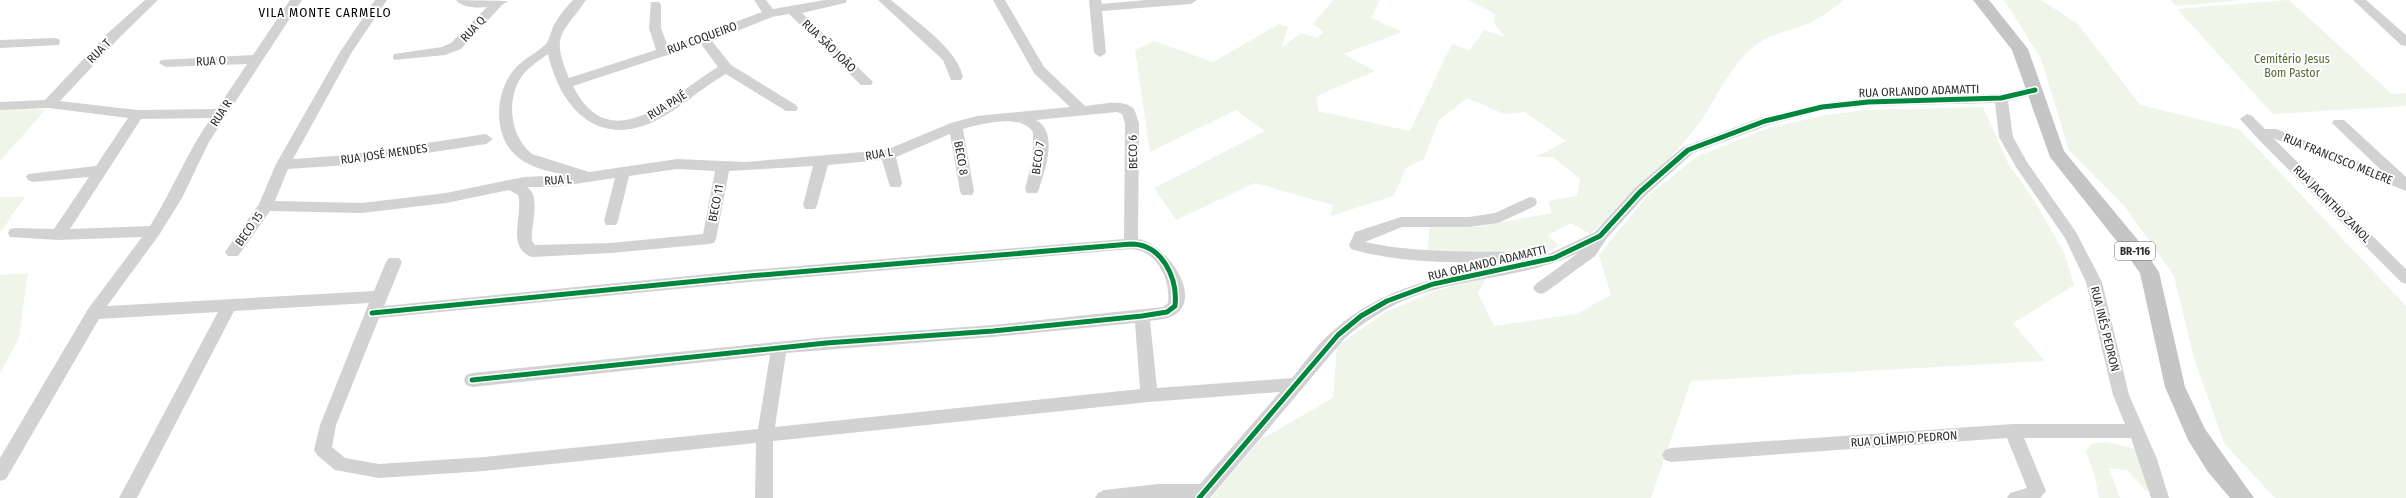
<svg xmlns="http://www.w3.org/2000/svg" width="2406" height="498" font-family="'Fira Sans Condensed',sans-serif">
<rect width="100%" height="100%" fill="#fff"/>
<g fill="#f0f5ea">
<path d="M 1333,0 L 1380,0 L 1371,18 L 1402,32 L 1344,54 L 1375,71 L 1317,96 L 1318,111 L 1410,131 L 1452,44 L 1470,50 L 1484,30 L 1505,37 L 1494,23 L 1495,14 L 1468,0 L 1844,0 C 1835,7 1825,15 1814,21 C 1795,31 1771,32 1753,47 C 1728,68 1716,101 1697,126 C 1666,166 1629,201 1590,234 L 1571,223 L 1548,235 L 1559,246 L 1545,254 L 1427,253 L 1430,225 L 1477,227 L 1552,213 L 1548,201 L 1577,196 L 1580,179 L 1553,157 L 1536,157 L 1566,141 L 1525,112 L 1504,114 L 1467,98 L 1439,120 L 1424,159 L 1407,167 L 1393,196 L 1331,216 L 1333,205 L 1255,183 L 1176,220 L 1154,188 L 1265,131 L 1236,110 L 1150,152 L 1135,50 L 1154,41 L 1213,62 L 1279,24 L 1288,27 L 1281,48 L 1301,33 L 1317,38 L 1324,32 L 1313,24 Z"/>
<polygon points="2004,0 2041,0 2078,24 2140,105 2239,129 2406,306 2406,498 2275,498 2224,443 2194,358 2174,276 2126,208 2069,150 2041,59"/>
<polygon points="2170,0 2244,0 2176,6"/>
<polygon points="2289,0 2392,94 2406,93 2406,106 2273,114 2177,9"/>
<polygon points="1983,107 2008,163 2035,202 2064,252 2074,285 2013,323 2045,361 1691,381 1651,498 1211,498 1261,439 1333,398 1337,346 1386,312 1437,290 1486,278 1478,293 1494,326 1576,314 1611,295 1599,255 1647,196 1698,156 1769,128 1826,115 1867,110"/>
<polygon points="0,109 45,110 0,161"/>
<polygon points="0,197 25,197 0,233"/>
<polygon points="28,273 19,338 0,373 0,275"/>
<polygon points="2106,442 2141,450 2148,482 2147,492 2127,470 2109,468 2120,498 2099,498 2095,477 2086,452 2091,444"/>
</g>
<g fill="none" stroke-linecap="round" stroke-linejoin="round">
<g fill="#d2d2d2" fill-rule="evenodd">
<path d="M 145,0 L 158,0 L 119,38 L 60,101 L 137,110 L 217,109 L 247,64 L 166,67 L 159,63 L 161,60 L 253,55 L 290,0 L 302,0 L 209,142 L 182,198 L 159,235 L 107,306 L 374,291 L 386,262 L 389,258 L 399,258 L 402,262 L 384,306 L 749,270 L 1124,239 L 1125,123 L 1122,114 L 1117,112 L 1036,120 C 1059,133 1045,169 1039,189 L 1037,193 L 1027,193 L 1025,189 L 1033,157 L 1033,132 C 1021,113 981,124 963,129 L 974,191 L 972,195 L 962,195 L 960,191 L 950,134 L 896,157 L 902,183 L 900,187 L 890,187 L 882,160 L 828,165 L 817,205 L 815,209 L 805,209 L 803,205 L 813,166 L 729,171 L 716,239 L 714,243 L 709,244 L 611,253 L 532,257 C 505,248 524,214 518,195 L 509,190 L 446,203 L 362,213 L 270,211 L 238,256 L 228,256 L 225,252 L 259,204 L 276,164 L 340,52 L 375,0 L 387,0 L 352,52 L 293,159 L 348,155 L 486,134 L 493,139 L 486,144 L 348,165 L 288,169 L 275,201 L 362,203 L 446,193 L 524,177 L 566,175 C 552,172 536,169 523,161 C 493,143 493,96 513,71 C 522,59 536,54 546,44 C 549,40 551,32 553,27 C 558,17 565,8 573,0 L 586,0 C 563,34 550,34 569,78 L 656,50 L 649,28 L 651,2 L 659,2 L 661,5 L 661,28 L 668,47 L 762,12 L 754,0 L 766,0 L 773,9 L 825,0 L 847,0 L 845,3 L 802,13 L 873,82 L 871,85 L 861,85 L 789,14 L 772,17 L 712,41 L 731,65 L 796,105 L 798,108 L 796,111 L 786,111 L 726,74 C 701,88 680,109 655,121 C 597,149 560,107 548,54 C 538,61 526,69 520,79 C 506,103 511,137 532,154 L 589,172 L 677,159 L 745,162 L 886,150 L 951,123 L 977,116 L 1070,107 L 1034,73 L 993,0 L 1005,0 L 1044,67 L 1085,106 C 1098,105 1121,98 1133,108 C 1136,111 1137,119 1139,123 L 1138,239 C 1163,243 1197,287 1181,309 C 1174,319 1161,319 1150,321 L 1157,388 L 1292,378 C 1305,362 1318,343 1334,330 C 1382,287 1443,276 1504,263 C 1453,262 1401,264 1351,249 L 1349,245 L 1355,232 L 1401,217 L 1469,217 L 1495,213 L 1530,197 L 1535,198 L 1537,202 L 1535,206 L 1498,223 L 1469,227 L 1402,227 L 1365,242 C 1419,254 1476,251 1531,252 L 1537,256 L 1551,253 L 1595,232 L 1635,188 L 1683,147 L 1760,118 L 1822,103 L 1868,98 L 2001,94 L 2035,86 L 2040,87 L 2042,90 L 2040,93 L 2008,101 L 2013,137 L 2027,162 L 2076,232 L 2102,282 L 2129,395 L 2157,459 L 2169,498 L 2151,498 L 2131,438 L 2024,438 L 2046,491 L 2040,498 L 2007,498 L 2010,493 L 2027,488 L 2007,438 L 1671,462 L 1665,460 L 1662,455 L 1665,450 L 1671,448 L 2013,424 L 2125,424 L 2113,395 L 2086,282 L 2065,238 L 2016,167 L 1999,137 L 1995,103 L 1868,106 L 1822,111 L 1769,125 L 1693,153 L 1645,196 L 1607,238 L 1595,256 L 1546,292 L 1541,294 L 1536,292 L 1533,288 L 1536,284 L 1578,253 C 1534,274 1483,277 1437,289 C 1401,298 1371,316 1344,339 L 1210,498 L 1095,498 L 1098,493 L 1104,490 L 1158,484 L 1200,484 L 1280,392 L 1149,402 L 773,441 L 773,498 L 755,498 L 756,443 L 484,471 L 379,478 L 335,470 L 317,455 L 314,450 L 320,425 L 369,303 L 234,311 L 137,498 L 119,498 L 218,312 L 99,319 L 6,479 L 0,481 L 0,458 L 88,309 L 142,237 L 58,240 L 10,237 L 8,233 L 10,229 L 15,228 L 54,229 L 89,177 L 33,182 L 28,180 L 26,177 L 28,174 L 96,166 L 128,118 L 49,108 L 0,110 L 0,102 L 45,100 L 109,32 ZM 701,44 L 718,67 C 674,93 611,162 573,86 ZM 211,118 C 187,152 172,191 150,226 L 70,229 L 141,119 ZM 677,169 L 715,171 L 703,234 L 611,243 L 535,245 L 532,241 C 530,226 542,197 527,187 L 554,187 L 615,178 L 604,221 L 606,225 L 616,225 L 618,221 L 629,176 ZM 1131,249 C 1157,250 1171,280 1168,303 L 1163,307 L 993,325 L 826,337 L 472,373 L 466,375 L 464,380 L 466,385 L 472,387 L 770,355 L 758,429 L 484,457 L 379,464 L 345,458 L 332,447 L 336,425 L 379,318 L 749,282 ZM 1135,323 L 1140,389 L 775,427 L 786,353 L 993,337 Z"/>
<path d="M 456,0 L 508,1 L 502,5 L 461,49 L 445,55 L 394,60 L 393,57 L 394,54 L 442,47 L 451,43 L 487,7 C 478,8 462,8 456,0 Z"/>
<path d="M 878,0 L 891,0 C 914,20 957,48 963,77 L 961,80 L 951,80 L 943,60 Z"/>
<polygon points="1089,0 1101,0 1102,4 1146,0 1197,0 1191,4 1102,11 1106,53 1100,57 1094,53"/>
<polygon points="2353,0 2366,0 2406,35 2406,46 2401,45"/>
<polygon points="54,38 59,39 60,42 59,45 0,48 0,40"/>
<polygon points="2247,114 2252,116 2265,129 2276,129 2382,171 2332,123 2334,120 2344,120 2406,177 2406,191 2273,138 2406,269 2406,284 2401,282 2260,141 2240,119"/>
</g>
<polygon fill="#c5c5c5" fill-rule="evenodd" points="1973,0 1989,0 2028,49 2064,151 2137,239 2159,272 2185,387 2205,429 2254,498 2230,498 2208,472 2188,440 2165,387 2140,273 2123,249 2050,157 2012,50"/>
<defs>
<g id="cycleway">
<path d="M 372,313 L 749,276 L 1131,244 C 1162,244 1178,278 1175,306 L 1167,312 L 1142,316 L 993,331 L 826,343 L 472,380"/>
<polyline points="1199,498 1338,335 1361,316 1387,301 1433,284 1554,258 1600,236 1640,192 1688,150 1765,121 1822,107 1868,102 2001,98 2035,90"/>
</g>
</defs>
<use href="#cycleway" stroke="#fff" stroke-width="8"/>
<use href="#cycleway" stroke="#00873e" stroke-width="5"/>
</g>
<g text-anchor="middle" stroke-width="4" stroke-linejoin="round" paint-order="stroke">
<rect fill="#fff" stroke="#6c6c6c" stroke-width="1" x="2115" y="242" width="40" height="18" rx="3"/>
<g font-size="11" font-weight="bold" fill="#2d2d2d">
<text x="2135" y="255">BR-116</text>
</g>
<g font-size="12" fill="#2d2d2d" stroke="#fff">
<text transform="translate(473 29) rotate(-47)" y="4">RUA Q</text>
<text transform="translate(702 38) rotate(-20)" y="4">RUA COQUEIRO</text>
<text transform="translate(829 46) rotate(44)" y="4">RUA SÃO JOÃO</text>
<text transform="translate(99 51) rotate(-46)" y="4">RUA T</text>
<text transform="translate(211 61) rotate(-3)" y="4">RUA O</text>
<text transform="translate(1919 91) rotate(-2)" y="4">RUA ORLANDO ADAMATTI</text>
<text transform="translate(667 105) rotate(-32)" y="4">RUA PAJÉ</text>
<text transform="translate(221 113) rotate(-57)" y="4">RUA R</text>
<text transform="translate(1133 152) rotate(-91)" y="4">BECO 6</text>
<text transform="translate(384 154) rotate(-8)" y="4">RUA JOSÉ MENDES</text>
<text transform="translate(879 154) rotate(-9)" y="4">RUA L</text>
<text transform="translate(961 158) rotate(80)" y="4">BECO 8</text>
<text transform="translate(1038 158) rotate(-82)" y="4">BECO 7</text>
<text transform="translate(2338 159) rotate(22)" y="4">RUA FRANCISCO MELERE</text>
<text transform="translate(558 180) rotate(-4)" y="4">RUA L</text>
<text transform="translate(716 203) rotate(-79)" y="4">BECO 11</text>
<text transform="translate(2332 204) rotate(45)" y="4">RUA JACINTHO ZANOL</text>
<text transform="translate(249 229) rotate(-55)" y="4">BECO 15</text>
<text transform="translate(1487 263) rotate(-13)" y="4">RUA ORLANDO ADAMATTI</text>
<text transform="translate(2105 329) rotate(76)" y="4">RUA INÊS PEDRON</text>
<text transform="translate(1904 439) rotate(-4)" y="4">RUA OLÍMPIO PEDRON</text>
</g>
<g font-size="12" fill="#536d37" stroke="#fff">
<text x="2292" y="63">Cemitério Jesus<tspan x="2292" dy="14">Bom Pastor</tspan></text>
</g>
<g font-size="13" letter-spacing="1" fill="#000" stroke="#fff">
<text x="325" y="17">VILA MONTE CARMELO</text>
</g>
</g>
</svg>
